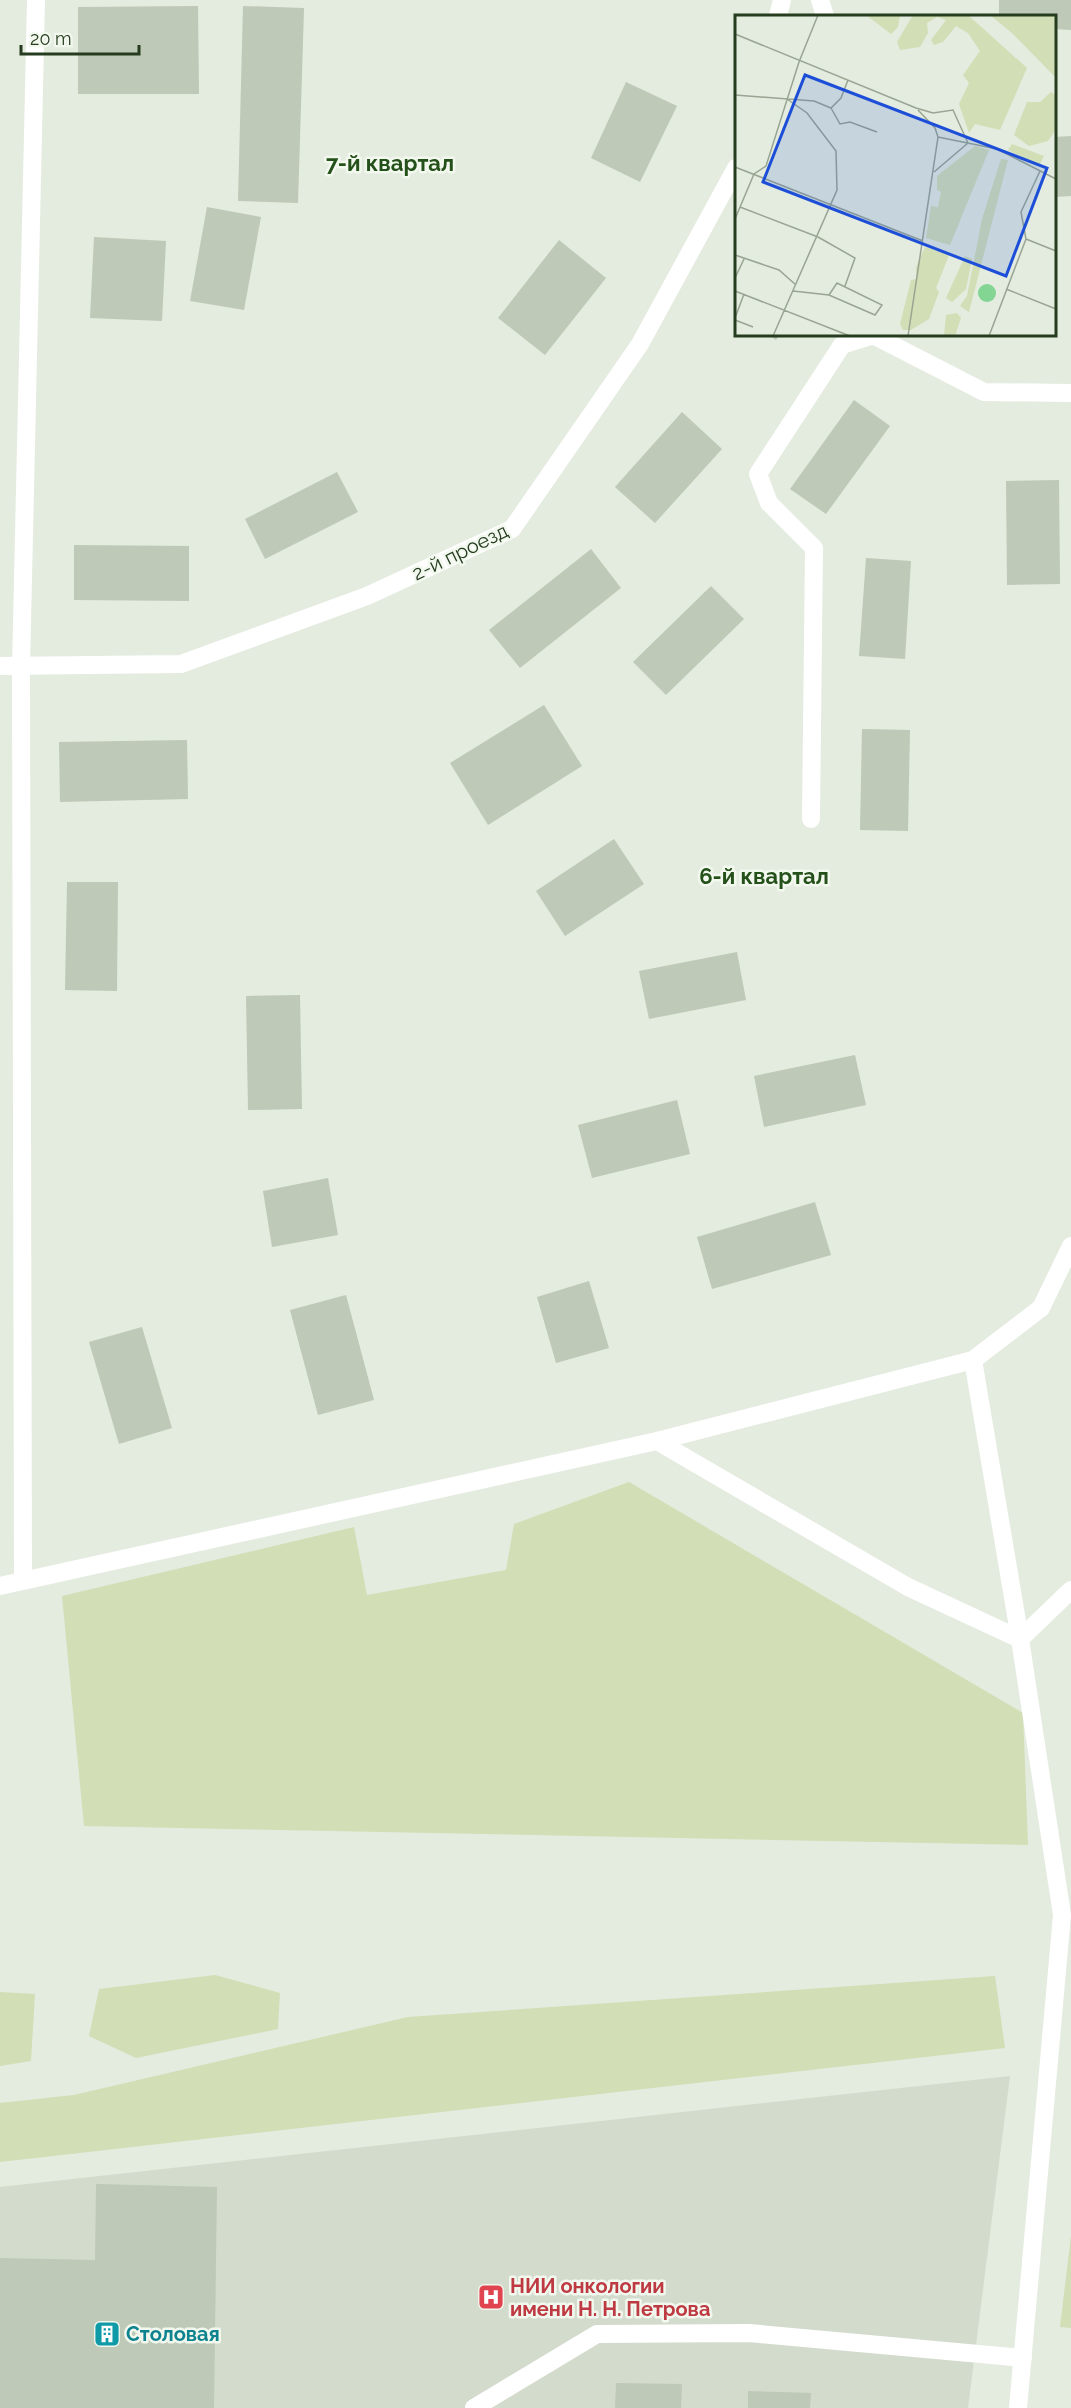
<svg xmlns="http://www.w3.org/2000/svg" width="1071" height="2408" font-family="Raleway,sans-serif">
<rect width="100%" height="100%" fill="#e4ebdf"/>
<polygon fill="#d3dbcd" points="1010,2076 968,2408 0,2408 0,2187"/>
<g fill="#d2deb5">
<polygon points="629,1482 1023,1713 1028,1845 84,1826 62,1596 354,1527 367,1595 506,1570 514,1524"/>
<polygon points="215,1975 280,1993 278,2029 136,2058 89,2036 99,1989"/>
<polygon points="995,1976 1005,2048 0,2162 0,2103 74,2095 408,2017"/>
<polygon points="0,1992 35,1994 31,2061 0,2066"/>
<polygon points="1071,2236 1071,2328 1060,2327"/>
</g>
<g fill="#bec9b7">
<polygon points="999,0 1071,0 1071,30 1054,29 1054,16 999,16"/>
<polygon points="198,6 199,94 78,94 78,7"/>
<polygon points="243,6 304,8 298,203 238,201"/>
<polygon points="626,82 677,106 640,182 591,158"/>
<polygon points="1071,136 1071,196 1054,197 1054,137"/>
<polygon points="207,207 261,217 244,310 190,301"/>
<polygon points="94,237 166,241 162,321 90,318"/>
<polygon points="559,240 606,278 545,355 498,318"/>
<polygon points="767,334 780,334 776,340"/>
<polygon points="854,400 890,426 826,514 790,489"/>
<polygon points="682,412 722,449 655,523 615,487"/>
<polygon points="337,472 358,512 265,559 245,519"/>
<polygon points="1059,480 1060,584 1007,585 1006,481"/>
<polygon points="74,545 189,546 189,601 74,600"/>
<polygon points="591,549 621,588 520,668 489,630"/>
<polygon points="866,558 911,561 905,659 859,656"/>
<polygon points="711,586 744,619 666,695 633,662"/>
<polygon points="544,705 582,766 488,825 450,763"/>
<polygon points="862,729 910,730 908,831 860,830"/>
<polygon points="187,740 188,799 60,802 59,742"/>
<polygon points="614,839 644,884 565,936 536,891"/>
<polygon points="67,882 118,882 117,991 65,990"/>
<polygon points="737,952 746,1000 649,1019 639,971"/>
<polygon points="300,995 302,1109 248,1110 246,996"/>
<polygon points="855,1055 866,1105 764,1127 754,1076"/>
<polygon points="677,1100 690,1154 592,1178 578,1125"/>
<polygon points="328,1178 338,1235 272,1247 263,1191"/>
<polygon points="815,1202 831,1255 712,1289 697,1237"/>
<polygon points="589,1281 609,1348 556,1363 537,1297"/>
<polygon points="346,1295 374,1400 318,1415 290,1310"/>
<polygon points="142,1327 172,1428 119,1444 89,1342"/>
<polygon points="96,2184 217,2187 214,2408 0,2408 0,2258 95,2260"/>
<polygon points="616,2383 682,2384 681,2408 615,2408"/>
<polygon points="748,2391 811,2393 810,2408 748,2408"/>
</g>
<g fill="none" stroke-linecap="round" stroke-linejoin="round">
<g stroke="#fff" stroke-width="18">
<polyline points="820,0 825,16"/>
<polyline points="778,16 782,0"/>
<polyline points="871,334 984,392 1071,393"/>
<polyline points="0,666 181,664 367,596 512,529 640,344 736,168"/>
<polyline points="811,819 814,548 769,503 758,474 842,345 871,336"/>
<polyline points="973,1360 1020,1639 1062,1915 1018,2408"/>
<polyline points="657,1441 908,1587 1020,1639"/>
<polyline points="23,1581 21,668 36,0"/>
<polyline points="0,1586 657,1441 973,1360 1041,1308 1071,1246"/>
<polyline points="1020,1639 1071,1590"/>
<polyline points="474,2408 597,2334 749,2333 1023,2358"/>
</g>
</g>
<defs>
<symbol id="hospital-square" viewBox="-11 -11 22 22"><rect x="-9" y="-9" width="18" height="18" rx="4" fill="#e0444e" stroke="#f3f8ef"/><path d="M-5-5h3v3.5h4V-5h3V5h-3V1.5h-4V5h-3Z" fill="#fff"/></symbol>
<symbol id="building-square" viewBox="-11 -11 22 22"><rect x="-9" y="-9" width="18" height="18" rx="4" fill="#0f9aa8" stroke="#f3f8ef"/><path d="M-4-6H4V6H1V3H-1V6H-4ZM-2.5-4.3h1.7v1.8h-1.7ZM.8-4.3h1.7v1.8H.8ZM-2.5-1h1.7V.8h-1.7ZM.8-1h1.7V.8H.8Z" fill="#fff"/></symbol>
</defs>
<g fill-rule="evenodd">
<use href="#hospital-square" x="476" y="2282" width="30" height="30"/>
<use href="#building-square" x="92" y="2319" width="30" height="30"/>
</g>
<g text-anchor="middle" stroke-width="5" stroke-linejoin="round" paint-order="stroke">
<g font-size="20" fill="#253c1f" stroke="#f3f8ef">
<text transform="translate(460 552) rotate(-26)" y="7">2-й проезд</text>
</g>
<g font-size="20" font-weight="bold" fill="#be3a42" stroke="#f3f8ef" text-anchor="start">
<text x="510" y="2293">НИИ онкологии<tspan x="510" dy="23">имени Н. Н. Петрова</tspan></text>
</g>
<g font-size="20" font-weight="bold" fill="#0d838f" stroke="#f3f8ef" text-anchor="start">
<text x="126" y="2341">Столовая</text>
</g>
<g font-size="22" font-weight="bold" fill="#245019" stroke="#f3f8ef">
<text x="390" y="171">7-й квартал</text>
<text x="764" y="884">6-й квартал</text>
</g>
</g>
<g transform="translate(735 15)">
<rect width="321" height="321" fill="#e4ebdf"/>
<path d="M 131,0 L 165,0 L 163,12 L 156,19 ZM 178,0 L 233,0 L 292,53 L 265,115 L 240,109 L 234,118 L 224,89 L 234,68 L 228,60 L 245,36 L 233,18 L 221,11 L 208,27 L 199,30 L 196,25 L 211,5 L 202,2 L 192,8 L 193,18 L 185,32 L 165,35 L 162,27 ZM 255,0 L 321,0 L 321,63 L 278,19 ZM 316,77 L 321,80 L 321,114 L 313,126 L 294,131 L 279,120 L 292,87 L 305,87 ZM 277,129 L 309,141 L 304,151 L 273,135 ZM 240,131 L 254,135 L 215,230 L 191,223 L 196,191 L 203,192 L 206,177 L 202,175 L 202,161 ZM 266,144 L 273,145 L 234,297 L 225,291 L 232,281 L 247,204 ZM 190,232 L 214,240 L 201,273 L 204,277 L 194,304 L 176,315 L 168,315 L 165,309 L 176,265 L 181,264 L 181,252 ZM 230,241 L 237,244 L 231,274 L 217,287 L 211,283 ZM 222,298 L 226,303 L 220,321 L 209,321 L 211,300 Z" fill="#d2deb5"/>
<path d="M243 278a9 9 0 1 1 18 0a9 9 0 1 1-18 0Z" fill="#82d592"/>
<path fill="none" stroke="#98a592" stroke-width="1.5" d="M 0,19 L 181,93 L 198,98 L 218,95 L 233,128M 0,80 L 79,86 L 96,93 L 106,83 L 113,65M 96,93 L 105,109 L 115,107 L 142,117M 203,122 L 262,134 L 321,164M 0,152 L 188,226M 199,157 L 233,128M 5,192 L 83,222 L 120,243 L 110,271M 0,204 L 19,159 L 31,151 L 64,47 L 83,0M 291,224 L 321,236M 0,240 L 44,255 L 61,270M 0,263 L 9,244M 271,274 L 321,294M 0,276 L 115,321M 58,276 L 94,280 L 140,300 L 147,290 L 102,268 L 94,280M 0,303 L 9,279M 0,305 L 18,312M 38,321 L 102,175 L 101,136 L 72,98 L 52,84M 173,321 L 203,122 L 200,113 L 183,95M 254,321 L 291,224 L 286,197 L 305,156"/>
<path fill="#1d4ed8" fill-opacity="0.15" stroke="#1d4ed8" stroke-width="3" d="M 70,60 L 312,153 L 271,261 L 28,167 Z"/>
<rect width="321" height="321" fill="none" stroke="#253c1f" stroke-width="3"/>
</g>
<path d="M21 45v9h118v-9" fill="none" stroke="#253c1f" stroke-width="3"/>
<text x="30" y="45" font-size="18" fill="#253c1f" stroke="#f3f8ef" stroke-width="4.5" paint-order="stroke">20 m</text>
</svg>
